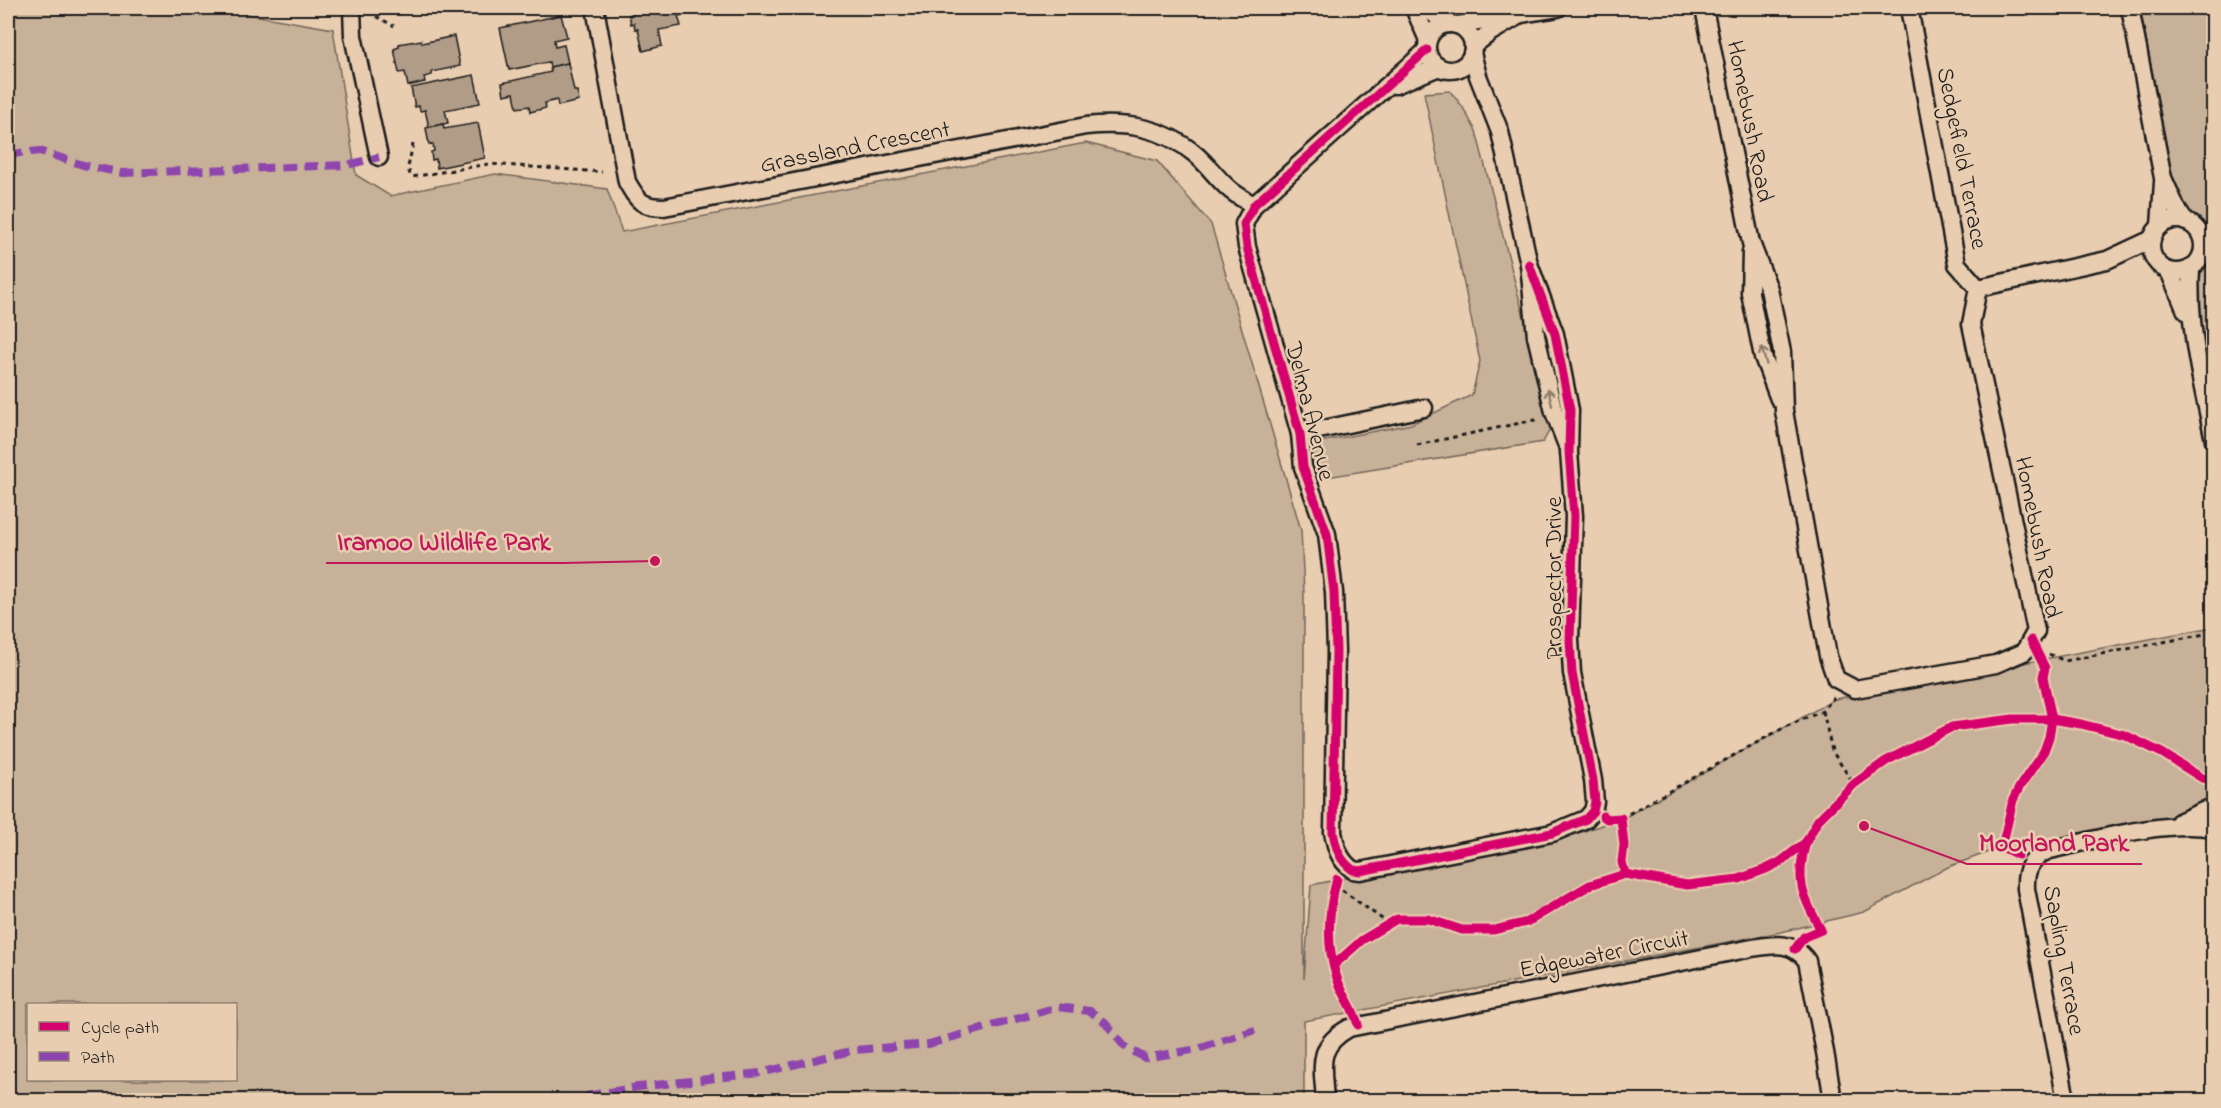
<svg xmlns="http://www.w3.org/2000/svg" width="2221" height="1108" font-family="'Indie Flower',sans-serif">
<rect width="100%" height="100%" fill="#e9cdb0"/>
<filter id="ink" filterUnits="userSpaceOnUse"><feTurbulence type="fractalNoise" baseFrequency=".0167" numOctaves="2"/><feDisplacementMap in="SourceGraphic" scale="12" xChannelSelector="R" yChannelSelector="G"/><feConvolveMatrix kernelMatrix="1 2 1 2 8 2 1 2 1" color-interpolation-filters="sRGB"/></filter>
<g filter="url(#ink)">
<g fill="#c7b198" stroke="#72665a" stroke-width="1.5" fill-rule="evenodd">
<path d="M 8,8 L 213,8 L 333,29 L 356,175 L 390,196 L 495,174 L 607,189 L 622,232 L 1086,143 L 1157,161 L 1211,224 L 1301,530 L 1304,593 L 1304,979 L 1311,885 L 1582,832 L 1627,816 L 1835,699 L 2213,627 L 2213,794 L 2194,809 L 2165,819 L 1994,850 L 1948,867 L 1864,912 L 1781,932 L 1304,1021 L 1304,1100 L 8,1100 ZM 28,1004 L 236,1004 L 236,1080 L 28,1080 Z"/>
<path d="M 2140,8 L 2213,8 L 2213,363 L 2211,364 C 2202,340 2194,296 2201,272 C 2203,261 2209,252 2207,240 C 2205,225 2189,216 2182,202 C 2178,195 2176,188 2173,180 Z"/>
<polygon points="1450,91 1462,106 1476,131 1552,426 1543,442 1315,479 1309,444 1411,424 1472,395 1480,361 1424,93"/>
</g>
<g fill="#b09c87" stroke="#1c1c1c" stroke-width="1.5">
<polygon points="631,8 684,8 686,14 678,16 681,26 659,30 662,46 643,51 638,29 635,29 634,23 631,24 629,15 632,14"/>
<polygon points="561,15 567,37 554,40 555,47 564,45 568,63 550,67 549,62 509,70 500,28"/>
<polygon points="454,36 460,66 432,72 432,75 424,77 425,82 408,86 405,72 399,73 394,49 399,47 399,44 421,40 422,43"/>
<polygon points="568,63 574,91 577,91 579,101 558,106 557,100 545,103 546,108 530,112 529,106 517,108 514,93 504,95 502,83 551,72 550,67"/>
<polygon points="474,75 480,103 445,110 448,123 429,127 425,110 420,111 419,106 415,107 411,88"/>
<polygon points="478,123 485,158 437,168 436,159 432,160 431,152 434,151 433,144 429,145 426,128 443,124 444,129"/>
</g>
<g fill="none" stroke-linecap="round" stroke-linejoin="round">
<defs>
<g id="street">
<polyline points="352,8 353,36 379,157"/>
<path d="M 595,8 L 627,182 C 638,201 641,207 664,207 L 1086,126 C 1126,122 1163,127 1195,154 C 1207,164 1216,177 1227,187 C 1235,195 1245,200 1254,205"/>
<polyline points="1414,8 1428,40"/>
<polyline points="1425,8 1449,24"/>
<polyline points="1704,8 1751,243 1769,289 1782,352 1784,411 1828,656 1836,679 1855,689 1996,664 2024,652 2036,631 1971,324 1978,288"/>
<polyline points="1909,8 1957,264 1978,288 2107,260 2152,239"/>
<polyline points="2130,8 2163,178 2176,207 2186,222"/>
<circle cx="1450" cy="47" r="23"/>
<path d="M 1457,25 C 1491,18 1525,14 1558,8"/>
<polyline points="1473,46 1491,32 1515,18"/>
<path d="M 1427,50 L 1254,205 L 1244,224 L 1247,247 L 1300,434 L 1303,467 L 1327,534 L 1334,592 L 1336,651 L 1333,832 C 1336,848 1339,860 1353,870 L 1360,871 L 1552,833 L 1586,819 L 1593,811 L 1595,802 L 1593,780 L 1572,673 L 1570,640 L 1574,516 L 1569,452 L 1570,410 L 1555,334 L 1529,264"/>
<polyline points="1472,53 1478,76 1500,132 1529,264 1536,336 1554,412 1566,443"/>
<polyline points="1395,85 1439,67"/>
<circle cx="2177" cy="246" r="26"/>
<polyline points="2160,226 2163,182"/>
<polyline points="1751,252 1750,293 1763,357 1779,399"/>
<path d="M 2191,268 C 2187,326 2202,383 2214,440"/>
<polyline points="2169,271 2186,311"/>
<polyline points="1300,434 1424,408"/>
<polyline points="2179,822 2214,806"/>
<path d="M 1325,1100 C 1323,1067 1315,1047 1349,1028 L 1752,948 C 1774,944 1793,941 1807,961 L 1825,1052 L 1833,1100"/>
<path d="M 2066,1100 L 2026,889 C 2025,869 2031,857 2050,850 C 2098,839 2165,820 2214,828"/>
</g>
</defs>
<use href="#street" stroke="#1c1c1c" stroke-width="21"/>
<g stroke="#1c1c1c" stroke-width="3" stroke-dasharray="4.5 4.5" stroke-linecap="butt">
<polyline points="368,12 394,26"/>
<polyline points="413,144 408,167 410,175 412,177 489,164 602,172"/>
<polyline points="1417,445 1539,419"/>
<polyline points="2049,654 2065,661 2205,634"/>
<polyline points="1823,711 1832,751 1854,784"/>
<polyline points="1621,818 1785,727 1823,711 1834,697"/>
<polyline points="1335,885 1389,924"/>
</g>
<use href="#street" stroke="#e9cdb0" stroke-width="16"/>
<g stroke="#8e44ad" stroke-width="8" stroke-dasharray="15 8" stroke-linecap="butt">
<polyline points="8,156 19,153 40,151 83,165 123,173 347,165 379,157"/>
<polyline points="563,1100 638,1087 760,1073 855,1050 929,1044 1058,1007 1090,1011 1105,1022 1124,1046 1145,1058 1198,1049 1255,1030"/>
</g>
<defs>
<g id="cycleway">
<path d="M 1427,50 L 1254,205 L 1244,224 L 1247,247 L 1300,434 L 1303,467 L 1327,534 L 1334,592 L 1336,651 L 1333,832 C 1336,848 1339,860 1353,870 L 1360,871 L 1552,833 L 1586,819 L 1593,811 L 1595,802 L 1593,780 L 1572,673 L 1570,640 L 1574,516 L 1569,452 L 1570,410 L 1555,334 L 1529,264"/>
<polyline points="1603,816 1607,819 1621,818 1624,845 1622,862 1625,874"/>
<polyline points="2018,855 2002,847 2013,800 2020,786 2044,751 2049,737 2052,719 2043,677 2045,668 2031,640"/>
<path d="M 1337,879 C 1328,911 1326,946 1337,978 C 1342,994 1354,1008 1358,1025"/>
<path d="M 1795,949 L 1804,937 L 1821,930 C 1802,896 1795,880 1806,842"/>
<polyline points="1334,965 1362,940 1397,919 1428,919 1462,930 1494,930 1527,922 1590,885 1625,874 1687,885 1739,879 1766,869 1780,862 1806,842 1818,820 1854,784 1886,761 1952,727 2013,719 2052,719 2081,724 2125,735 2162,753 2202,778 2214,780"/>
</g>
</defs>
<use href="#cycleway" stroke="#e9cdb0" stroke-width="13"/>
<use href="#cycleway" stroke="#d6006c" stroke-width="9"/>
</g>
<defs><path id="oneway-shaft" d="M-6 0H5M1.5-3L5.5 0L1.5 3" fill="none" stroke-width="1.6" stroke-linecap="round" stroke-linejoin="round" transform="scale(1.5)"/></defs>
<g stroke="#8d7d6d">
<use href="#oneway-shaft" transform="translate(1764 356) rotate(-106)"/>
<use href="#oneway-shaft" transform="translate(1550 397) rotate(-103)"/>
</g>
</g>
<g text-anchor="middle" stroke-width="5" stroke-linejoin="round" paint-order="stroke">
<g font-size="24" fill="#1c1c1c" stroke="#e9cdb0">
<text transform="translate(1751 121) rotate(79)" y="8">Homebush Road</text>
<text transform="translate(855 146) rotate(-11)" y="8">Grassland Crescent</text>
<text transform="translate(1963 158) rotate(79)" y="8">Sedgefield Terrace</text>
<text transform="translate(1311 411) rotate(76)" y="8">Delma Avenue</text>
<text transform="translate(2039 537) rotate(79)" y="8">Homebush Road</text>
<text transform="translate(1553 578) rotate(-90)" y="8">Prospector Drive</text>
<text transform="translate(1604 953) rotate(-11)" y="8">Edgewater Circuit</text>
<text transform="translate(2065 960) rotate(80)" y="8">Sapling Terrace</text>
</g>
</g>
<path fill="none" stroke="#c2185b" stroke-width="2" d="M655 561L563 563H326M1864 826L1967 864H2142"/>
<g fill="#c2185b" stroke="#e9cdb0" stroke-width="2">
<circle cx="655" cy="561" r="6"/>
<circle cx="1864" cy="826" r="6"/>
</g>
<g font-size="26" text-anchor="middle" font-weight="bold" fill="#c2185b" stroke="#e9cdb0" stroke-width="5" stroke-linejoin="round" paint-order="stroke">
<text x="444" y="550">Iramoo Wildlife Park</text>
<text x="2054" y="851">Moorland Park</text>
</g>
<rect width="2221" height="1108" fill="none" stroke="#e9cdb0" stroke-width="30"/>
<rect x="15" y="15" width="2191" height="1078" fill="none" stroke="#1c1c1c" stroke-width="2" filter="url(#ink)"/>
<rect x="27" y="1003" width="210" height="78" fill="#e9cdb0" stroke="#978675" stroke-width="1.5"/>
<rect x="39" y="1022" width="30" height="9" fill="#d6006c" stroke="#978675" stroke-width="1.5"/>
<text x="81" y="1033" font-size="18" fill="#1c1c1c">Cycle path</text>
<rect x="39" y="1052" width="30" height="9" fill="#8e44ad" stroke="#978675" stroke-width="1.5"/>
<text x="81" y="1063" font-size="18" fill="#1c1c1c">Path</text>
</svg>
